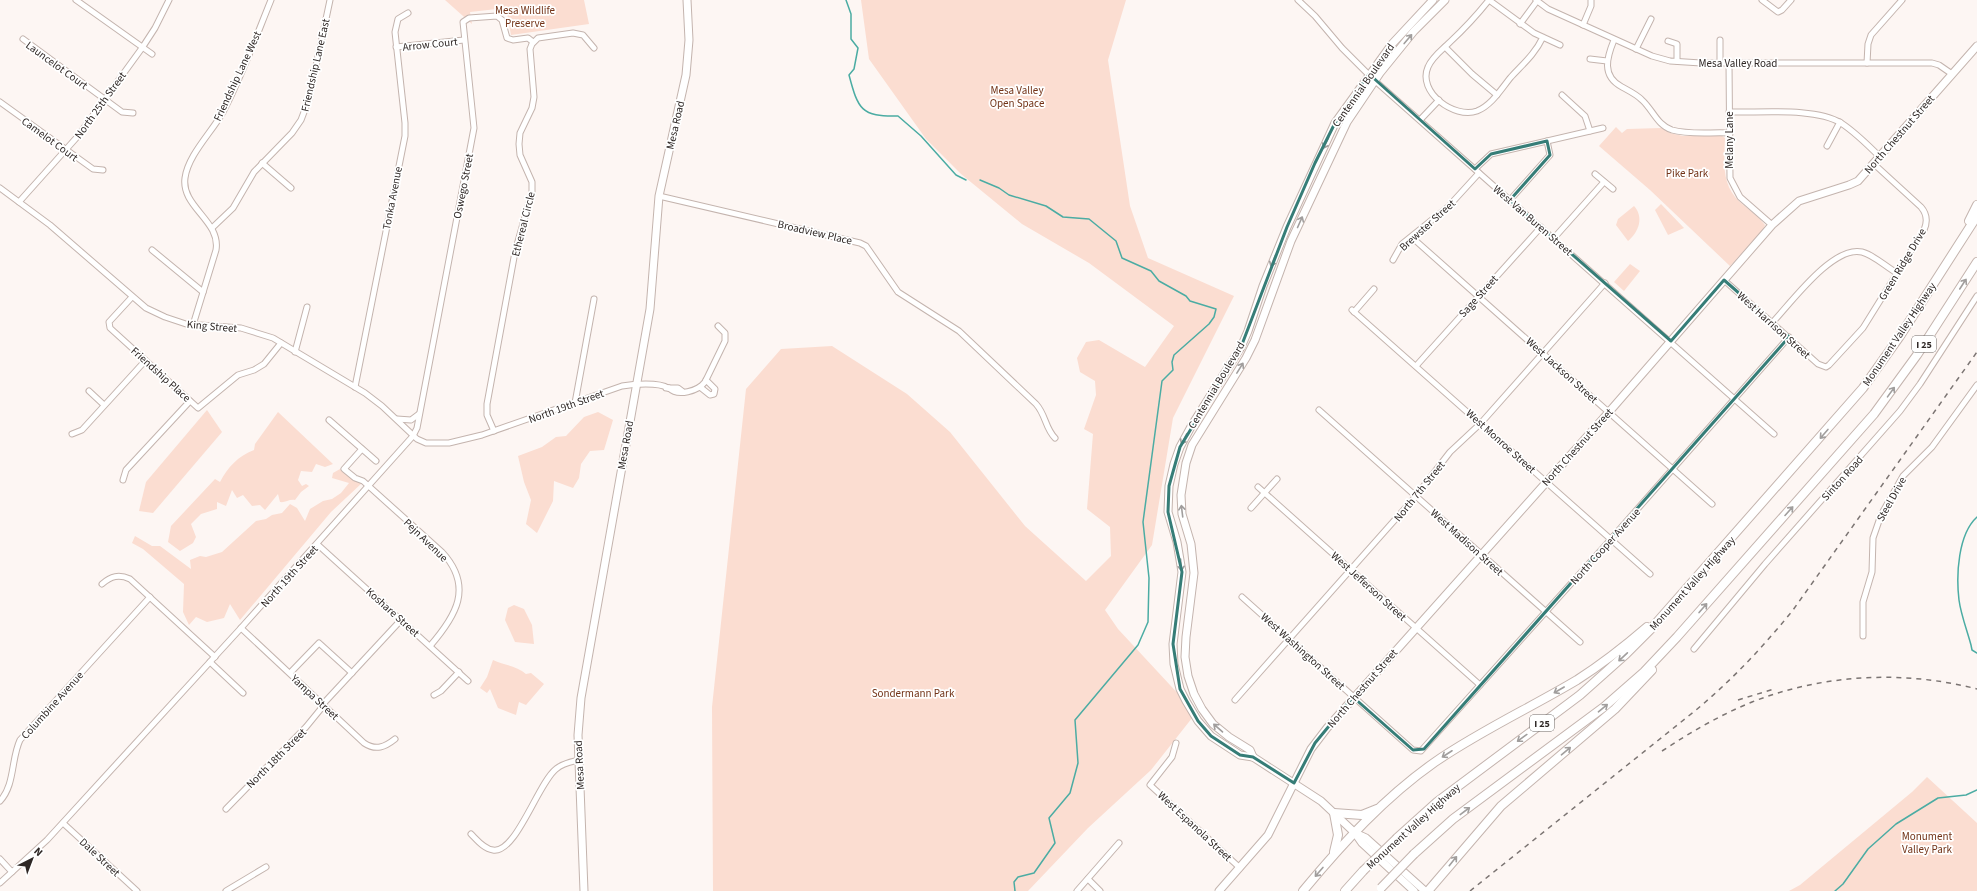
<svg xmlns="http://www.w3.org/2000/svg" width="1977" height="891" font-family="'Source Sans 3',sans-serif">
<rect width="100%" height="100%" fill="#fdf6f3"/>
<g fill="#fbddd1">
<polygon points="445,0 584,0 589,24 511,35 506,8 470,12 472,24"/>
<polygon points="861,0 1126,0 1108,60 1130,206 1148,258 1234,296 1173,418 1152,545 1105,610 1118,629 1196,713 1151,770 1088,828 1028,891 713,891 712,707 746,389 781,349 832,346 907,394 950,432 1025,526 1086,581 1111,556 1110,527 1087,509 1093,434 1084,429 1096,395 1095,381 1080,372 1077,358 1086,342 1099,340 1145,367 1174,326 1089,263 1022,224 961,174 926,139 869,59"/>
<path d="M 1616,127 L 1622,133 L 1627,129 L 1661,128 L 1670,133 L 1683,136 L 1722,136 L 1725,138 C 1724,161 1721,185 1740,202 C 1748,209 1758,216 1765,225 L 1763,230 L 1730,266 L 1650,190 L 1599,146 Z"/>
<polygon points="1661,204 1684,228 1668,235 1655,210"/>
<path d="M 1634,206 C 1644,217 1639,232 1628,241 L 1616,225 L 1618,219 Z"/>
<polygon points="1630,264 1640,271 1624,291 1614,282"/>
<polygon points="207,410 222,432 153,513 139,511 146,482"/>
<path d="M 278,412 L 333,464 L 325,467 L 316,464 L 312,472 L 301,471 L 298,480 L 302,486 L 306,484 L 309,486 L 301,492 L 295,500 C 289,499 285,503 280,502 L 278,494 L 265,510 L 260,505 L 252,506 L 243,495 L 237,498 L 232,490 L 226,506 L 217,502 L 217,509 L 201,514 L 191,524 L 196,537 L 193,543 L 180,551 L 168,542 L 171,526 L 215,479 L 220,482 C 228,467 238,456 254,450 L 255,444 Z"/>
<polygon points="598,412 613,420 604,450 590,451 581,464 579,478 573,488 554,481 553,501 537,533 526,524 531,500 524,482 518,456 542,447 556,437 566,436 584,417"/>
<polygon points="340,469 353,480 362,483 331,512 240,620 230,604 224,618 207,622 196,617 189,625 183,612 184,584 143,549 132,543 135,536 152,546 160,546 191,569 190,560 200,556 206,557 222,552 256,521 266,519 272,515 282,513 290,504 297,508 305,521 310,509 323,501 332,499 341,493 349,483 332,478 333,473"/>
<polygon points="514,605 524,609 532,625 534,644 515,642 505,620 508,608"/>
<path d="M 493,660 C 504,665 517,666 526,674 L 531,673 L 544,684 L 526,705 L 519,702 L 516,715 L 498,708 L 490,689 L 487,693 L 480,688 L 487,677 Z"/>
<polygon points="1927,777 1977,823 1977,891 1789,891 1800,885 1912,792"/>
</g>
<g fill="none" stroke-linecap="round" stroke-linejoin="round">
<g stroke="#4baca3" stroke-width="1.5">
<path d="M 846,0 L 851,14 L 851,39 L 858,48 L 854,69 L 849,75 C 858,109 861,117 898,116 L 921,136 L 956,175 L 966,180"/>
<polyline points="980,180 999,188 1009,195 1046,206 1063,217 1089,219 1116,241 1122,258 1151,271 1159,281 1186,296 1190,301 1216,309 1214,317 1209,324 1174,355 1172,362 1173,370 1162,381 1143,522 1149,578 1148,622 1138,645 1075,720 1078,763 1070,793 1049,818 1055,843 1034,873 1018,877 1014,882 1015,891"/>
<path d="M 1977,517 C 1958,534 1956,575 1959,600 C 1961,615 1967,630 1971,645 L 1972,650 L 1977,653"/>
<polyline points="1835,891 1843,884 1868,849 1896,824 1938,798 1966,795 1977,790"/>
</g>
<defs>
<g id="minor">
<polyline points="76,0 152,54"/>
<polyline points="1298,0 1315,16 1342,48 1374,80 1774,434"/>
<polyline points="1536,0 1548,9 1652,56 1670,61 1701,63 1932,63 1939,65 1952,74"/>
<polyline points="1762,0 1778,12 1782,10 1791,0"/>
<polyline points="1520,24 1537,1"/>
<polyline points="1583,25 1591,6 1591,0"/>
<path d="M 1543,37 C 1535,54 1523,64 1511,77 C 1501,89 1492,105 1477,111 C 1454,119 1417,92 1428,67 C 1432,57 1442,50 1450,42 C 1464,29 1477,15 1489,0 L 1534,33 L 1560,45"/>
<polyline points="23,39 122,112 133,113"/>
<path d="M 1614,40 C 1607,57 1601,76 1622,87 C 1629,91 1636,94 1642,100 C 1653,110 1657,125 1672,130 C 1689,135 1711,132 1730,133"/>
<polyline points="1668,41 1677,44 1677,61"/>
<polyline points="396,47 464,40"/>
<polyline points="1445,47 1472,74 1497,95"/>
<polyline points="1636,49 1651,19"/>
<polyline points="1590,59 1607,61"/>
<polyline points="1720,63 1720,40"/>
<polyline points="1729,63 1730,178 1740,197 1772,225"/>
<polyline points="1867,63 1868,44 1871,35 1902,0"/>
<polyline points="1562,95 1585,116 1590,131"/>
<polyline points="0,102 93,169 103,170"/>
<path d="M 1729,112 C 1760,113 1815,107 1841,123 C 1855,132 1868,145 1880,157"/>
<polyline points="1420,120 1439,100"/>
<polyline points="1827,146 1840,122"/>
<polyline points="262,163 291,188"/>
<polyline points="1475,169 1491,154 1603,128"/>
<polyline points="1595,174 1613,189"/>
<path d="M 0,188 L 50,225 L 146,308 L 165,317 L 186,324 L 241,328 L 273,338 L 365,393 L 382,406 L 417,439 L 426,443 L 449,443 L 482,435 L 622,386 C 633,384 659,382 668,388"/>
<path d="M 659,196 L 860,243 L 866,246 L 898,292 L 959,331 L 1036,404 C 1046,415 1045,428 1055,438"/>
<polyline points="1510,200 1550,155 1547,141"/>
<polyline points="19,202 78,136 142,48 155,28 169,0"/>
<polyline points="212,228 233,208 254,172 292,133 301,120 309,99 330,0"/>
<polyline points="1413,236 1416,241 1712,504"/>
<polyline points="1554,238 1604,182"/>
<polyline points="152,250 203,292"/>
<polyline points="1393,260 1402,244 1448,207 1479,173"/>
<path d="M 1724,280 L 1818,364 L 1826,367 L 1829,365 L 1863,328 L 1924,230 C 1928,221 1927,214 1921,207 L 1874,164"/>
<polyline points="132,297 109,322 110,328 198,408 238,375 254,370 264,364 281,343"/>
<polyline points="1352,310 1650,574"/>
<polyline points="1354,312 1374,289"/>
<path d="M 1772,323 C 1791,303 1833,245 1862,252 C 1874,255 1886,267 1897,273"/>
<path d="M 193,325 L 216,250 C 221,221 181,207 185,178 C 188,155 212,132 223,112 C 242,76 256,37 271,0"/>
<polyline points="295,352 307,307"/>
<polyline points="1416,366 1541,227"/>
<polyline points="355,387 405,136 405,123 395,32 398,19 408,13"/>
<polyline points="700,387 710,395 714,394 715,389 706,380"/>
<polyline points="666,388 678,388 682,391"/>
<path d="M 669,388 C 678,397 698,391 705,382 L 725,341 L 725,333 L 718,326"/>
<polyline points="89,391 104,405"/>
<polyline points="575,403 594,299"/>
<polyline points="1319,410 1580,642"/>
<polyline points="397,419 411,420 419,414"/>
<polyline points="329,420 376,461"/>
<polyline points="494,431 487,415 487,404 515,252 532,192 532,182 520,155 519,144 520,133 532,108 534,97 530,49 532,44 538,38 573,33 583,35 594,48"/>
<polyline points="72,434 82,430 145,361"/>
<path d="M 362,449 L 344,469 L 355,478 L 363,481 L 442,552 C 474,587 456,616 430,646"/>
<polyline points="123,480 126,470 190,401"/>
<polyline points="1258,487 1480,685"/>
<polyline points="1251,508 1277,479"/>
<polyline points="317,544 468,681"/>
<path d="M 102,584 C 111,576 119,574 130,579 L 215,657"/>
<polyline points="1242,597 1413,750 1421,751 1611,539 1789,337"/>
<path d="M 241,628 L 364,743 C 376,751 385,747 395,739"/>
<polyline points="1863,636 1863,602 1872,572 1873,538 1881,515 1903,476 1932,447 1977,385"/>
<polyline points="1694,649 1765,564 1900,411 1920,384 1977,296"/>
<polyline points="210,662 243,693"/>
<polyline points="290,673 319,643 352,673"/>
<polyline points="434,695 441,691 459,672"/>
<polyline points="1235,700 1416,496 1450,452 1481,423 1605,283"/>
<polyline points="323,704 401,620"/>
<polyline points="1176,743 1172,757 1150,785 1240,868"/>
<path d="M 0,801 C 15,785 11,759 20,740 L 150,597"/>
<polyline points="226,809 306,727 324,705"/>
<polyline points="63,823 137,891"/>
<path d="M 471,834 C 477,840 484,849 493,850 C 516,854 538,783 556,769 C 563,763 571,762 579,760"/>
<polyline points="0,859 12,872"/>
<polyline points="1088,879 1100,891"/>
<polyline points="0,883 47,840 241,628 413,436 417,428 474,128 463,22 469,18 497,16 502,20 507,38 513,40 528,38 533,42"/>
<polyline points="226,891 266,867"/>
<polyline points="1077,891 1119,843"/>
</g>
<g id="major">
<polyline points="1253,757 1250,750 1229,737 1213,724 1202,709 1194,694 1188,676 1185,657 1186,637 1194,573 1191,544 1182,514 1181,495 1186,463 1192,445 1246,358 1255,340 1291,241 1347,122 1380,73 1414,31 1445,0"/>
<polyline points="1355,833 1366,838 1425,891"/>
<polyline points="584,891 578,735 581,698 650,309 659,196 686,75 689,40 687,0"/>
<polyline points="1219,891 1268,835 1311,749 1327,728 1609,412 1772,225 1799,201 1849,185 1858,181 1977,46"/>
<polyline points="1414,891 1362,843 1355,833 1321,801 1253,757 1240,755 1211,736 1198,721 1186,701 1180,689 1174,664 1173,644 1182,572 1177,542 1168,512 1169,486 1174,464 1180,447 1192,425 1241,347 1248,331 1263,286 1287,227 1335,123 1392,44 1433,0"/>
</g>
<g id="highway">
<polyline points="1969,221 1977,205"/>
<polyline points="1397,838 1437,802 1580,695 1626,654 1650,630 1863,388 1900,336 1977,216"/>
<polyline points="1334,852 1338,835 1334,813 1362,815 1377,809"/>
<polyline points="1414,854 1453,819 1604,707 1644,672 1677,637 1874,414 1917,355 1977,262"/>
<path d="M 1303,891 C 1342,844 1385,797 1435,762 C 1480,731 1530,708 1577,680 C 1602,664 1625,646 1647,627"/>
<polyline points="1345,891 1363,871"/>
<polyline points="1428,891 1501,806 1615,709 1652,670"/>
</g>
</defs>
<use href="#minor" stroke="#c4b4ae" stroke-width="7"/>
<use href="#major" stroke="#c4b4ae" stroke-width="9"/>
<use href="#highway" stroke="#c4b4ae" stroke-width="10"/>
<use href="#minor" stroke="#fff" stroke-width="5"/>
<use href="#major" stroke="#fff" stroke-width="7"/>
<use href="#highway" stroke="#fff" stroke-width="8"/>
<g stroke="#7b7472" stroke-width="1.5" stroke-dasharray="5 5" stroke-linecap="butt">
<polyline points="1738,700 1774,689"/>
<path d="M 1662,751 C 1691,732 1720,715 1752,702 C 1823,674 1904,670 1977,689"/>
<path d="M 1470,891 L 1696,710 C 1732,680 1764,646 1793,610 L 1977,352"/>
</g>
<defs>
<g id="highway-bridge">
<polyline points="1363,871 1397,838"/>
<polyline points="1381,888 1414,854"/>
</g>
</defs>
<use href="#highway-bridge" stroke="#c4b4ae" stroke-width="10" stroke-linecap="butt"/>
<use href="#highway-bridge" stroke="#fff" stroke-width="8"/>
</g>
<defs><path id="oneway-shaft" d="M-6 0H5M1.5-3L5.5 0L1.5 3" fill="none" stroke-width="1.6" stroke-linecap="round" stroke-linejoin="round"/></defs>
<g stroke="#a19e9d">
<use href="#oneway-shaft" transform="translate(1408 39) rotate(-50)"/>
<use href="#oneway-shaft" transform="translate(1326 143) rotate(116)"/>
<use href="#oneway-shaft" transform="translate(1300 222) rotate(-66)"/>
<use href="#oneway-shaft" transform="translate(1273 261) rotate(112)"/>
<use href="#oneway-shaft" transform="translate(1963 284) rotate(-57)"/>
<use href="#oneway-shaft" transform="translate(1240 368) rotate(-58)"/>
<use href="#oneway-shaft" transform="translate(1891 392) rotate(-54)"/>
<use href="#oneway-shaft" transform="translate(1824 434) rotate(131)"/>
<use href="#oneway-shaft" transform="translate(1184 439) rotate(118)"/>
<use href="#oneway-shaft" transform="translate(1182 511) rotate(-97)"/>
<use href="#oneway-shaft" transform="translate(1789 511) rotate(-48)"/>
<use href="#oneway-shaft" transform="translate(1181 565) rotate(86)"/>
<use href="#oneway-shaft" transform="translate(1703 608) rotate(-49)"/>
<use href="#oneway-shaft" transform="translate(1623 657) rotate(137)"/>
<use href="#oneway-shaft" transform="translate(1559 690) rotate(150)"/>
<use href="#oneway-shaft" transform="translate(1603 708) rotate(-40)"/>
<use href="#oneway-shaft" transform="translate(1218 728) rotate(-139)"/>
<use href="#oneway-shaft" transform="translate(1522 738) rotate(144)"/>
<use href="#oneway-shaft" transform="translate(1566 751) rotate(-40)"/>
<use href="#oneway-shaft" transform="translate(1447 754) rotate(147)"/>
<use href="#oneway-shaft" transform="translate(1465 811) rotate(-37)"/>
<use href="#oneway-shaft" transform="translate(1453 861) rotate(-51)"/>
<use href="#oneway-shaft" transform="translate(1319 872) rotate(131)"/>
</g>
<path fill="none" stroke="#367d77" stroke-width="3" stroke-linejoin="round" d="M 1369,74 L 1475,169 L 1491,154 L 1547,141 L 1550,155 L 1510,200 L 1671,341 L 1724,280 L 1789,337 L 1424,749 L 1413,750 L 1353,697 L 1315,743 L 1294,783 L 1253,757 L 1240,755 L 1211,736 L 1198,721 L 1180,689 L 1173,644 L 1182,572 L 1168,512 L 1169,486 L 1180,447 L 1241,347 L 1287,227 L 1315,163 L 1335,123 Z"/>
<g text-anchor="middle" stroke-width="3.5" stroke-linejoin="round" paint-order="stroke">
<g fill="#fff" stroke="#6d6866" stroke-width="1">
<rect x="1912" y="336" width="24" height="16" rx="3"/>
<rect x="1530" y="715" width="24" height="16" rx="3"/>
</g>
<g font-size="10" font-weight="bold" fill="#2e2725">
<text x="1924" y="348">I 25</text>
<text x="1542" y="727">I 25</text>
</g>
<g font-size="11" fill="#723317" stroke="#fff">
<text x="525" y="14">Mesa Wildlife<tspan x="525" dy="13">Preserve</tspan></text>
<text x="1017" y="94">Mesa Valley<tspan x="1017" dy="13">Open Space</tspan></text>
<text x="1687" y="177">Pike Park</text>
<text x="913" y="697">Sondermann Park</text>
<text x="1927" y="840">Monument<tspan x="1927" dy="13">Valley Park</tspan></text>
</g>
<g font-size="11" fill="#2e2725" stroke="#fff">
<text transform="translate(430 44) rotate(-6)" y="4">Arrow Court</text>
<text x="1738" y="67">Mesa Valley Road</text>
<text transform="translate(57 65) rotate(36)" y="4">Launcelot Court</text>
<text transform="translate(315 65) rotate(-77)" y="4">Friendship Lane East</text>
<text transform="translate(237 76) rotate(-65)" y="4">Friendship Lane West</text>
<text transform="translate(1363 85) rotate(-55)" y="4">Centennial Boulevard</text>
<text transform="translate(100 105) rotate(-54)" y="4">North 25th Street</text>
<text transform="translate(675 125) rotate(-77)" y="4">Mesa Road</text>
<text transform="translate(1899 134) rotate(-49)" y="4">North Chestnut Street</text>
<text transform="translate(50 139) rotate(36)" y="4">Camelot Court</text>
<text transform="translate(1729 140) rotate(-90)" y="4">Melany Lane</text>
<text transform="translate(463 186) rotate(-79)" y="4">Oswego Street</text>
<text transform="translate(392 198) rotate(-79)" y="4">Tonka Avenue</text>
<text transform="translate(1533 220) rotate(41)" y="4">West Van Buren Street</text>
<text transform="translate(523 224) rotate(-76)" y="4">Ethereal Circle</text>
<text transform="translate(1427 225) rotate(-42)" y="4">Brewster Street</text>
<text transform="translate(815 232) rotate(13)" y="4">Broadview Place</text>
<text transform="translate(1902 264) rotate(-59)" y="4">Green Ridge Drive</text>
<text transform="translate(1478 296) rotate(-48)" y="4">Sage Street</text>
<text transform="translate(1774 325) rotate(42)" y="4">West Harrison Street</text>
<text transform="translate(212 326) rotate(5)" y="4">King Street</text>
<text transform="translate(1899 334) rotate(-56)" y="4">Monument Valley Highway</text>
<text transform="translate(1562 370) rotate(42)" y="4">West Jackson Street</text>
<text transform="translate(161 374) rotate(42)" y="4">Friendship Place</text>
<text transform="translate(1216 385) rotate(-59)" y="4">Centennial Boulevard</text>
<text transform="translate(566 406) rotate(-20)" y="4">North 19th Street</text>
<text transform="translate(1501 441) rotate(42)" y="4">West Monroe Street</text>
<text transform="translate(625 445) rotate(-80)" y="4">Mesa Road</text>
<text transform="translate(1577 447) rotate(-48)" y="4">North Chestnut Street</text>
<text transform="translate(1842 478) rotate(-48)" y="4">Sinton Road</text>
<text transform="translate(1419 491) rotate(-51)" y="4">North 7th Street</text>
<text transform="translate(1891 499) rotate(-61)" y="4">Steel Drive</text>
<text transform="translate(426 540) rotate(44)" y="4">Pejn Avenue</text>
<text transform="translate(1467 542) rotate(42)" y="4">West Madison Street</text>
<text transform="translate(1605 546) rotate(-48)" y="4">North Cooper Avenue</text>
<text transform="translate(289 576) rotate(-48)" y="4">North 19th Street</text>
<text transform="translate(1692 583) rotate(-48)" y="4">Monument Valley Highway</text>
<text transform="translate(1369 586) rotate(42)" y="4">West Jefferson Street</text>
<text transform="translate(393 612) rotate(42)" y="4">Koshare Street</text>
<text transform="translate(1303 651) rotate(42)" y="4">West Washington Street</text>
<text transform="translate(1362 688) rotate(-49)" y="4">North Chestnut Street</text>
<text transform="translate(315 697) rotate(43)" y="4">Yampa Street</text>
<text transform="translate(52 705) rotate(-48)" y="4">Columbine Avenue</text>
<text transform="translate(276 758) rotate(-45)" y="4">North 18th Street</text>
<text transform="translate(579 765) rotate(-93)" y="4">Mesa Road</text>
<text transform="translate(1195 826) rotate(43)" y="4">West Espanola Street</text>
<text transform="translate(1413 826) rotate(-42)" y="4">Monument Valley Highway</text>
<text transform="translate(100 857) rotate(43)" y="4">Dale Street</text>
</g>
</g>
<g transform="translate(32 859) rotate(42)" stroke="#ffffff" stroke-width="3" paint-order="stroke">
<path d="M0-3L7 15L0 10L-7 15Z" fill="#2e2725"/>
<text y="-6" font-size="11" font-weight="bold" text-anchor="middle" fill="#2e2725">N</text>
</g>
</svg>
